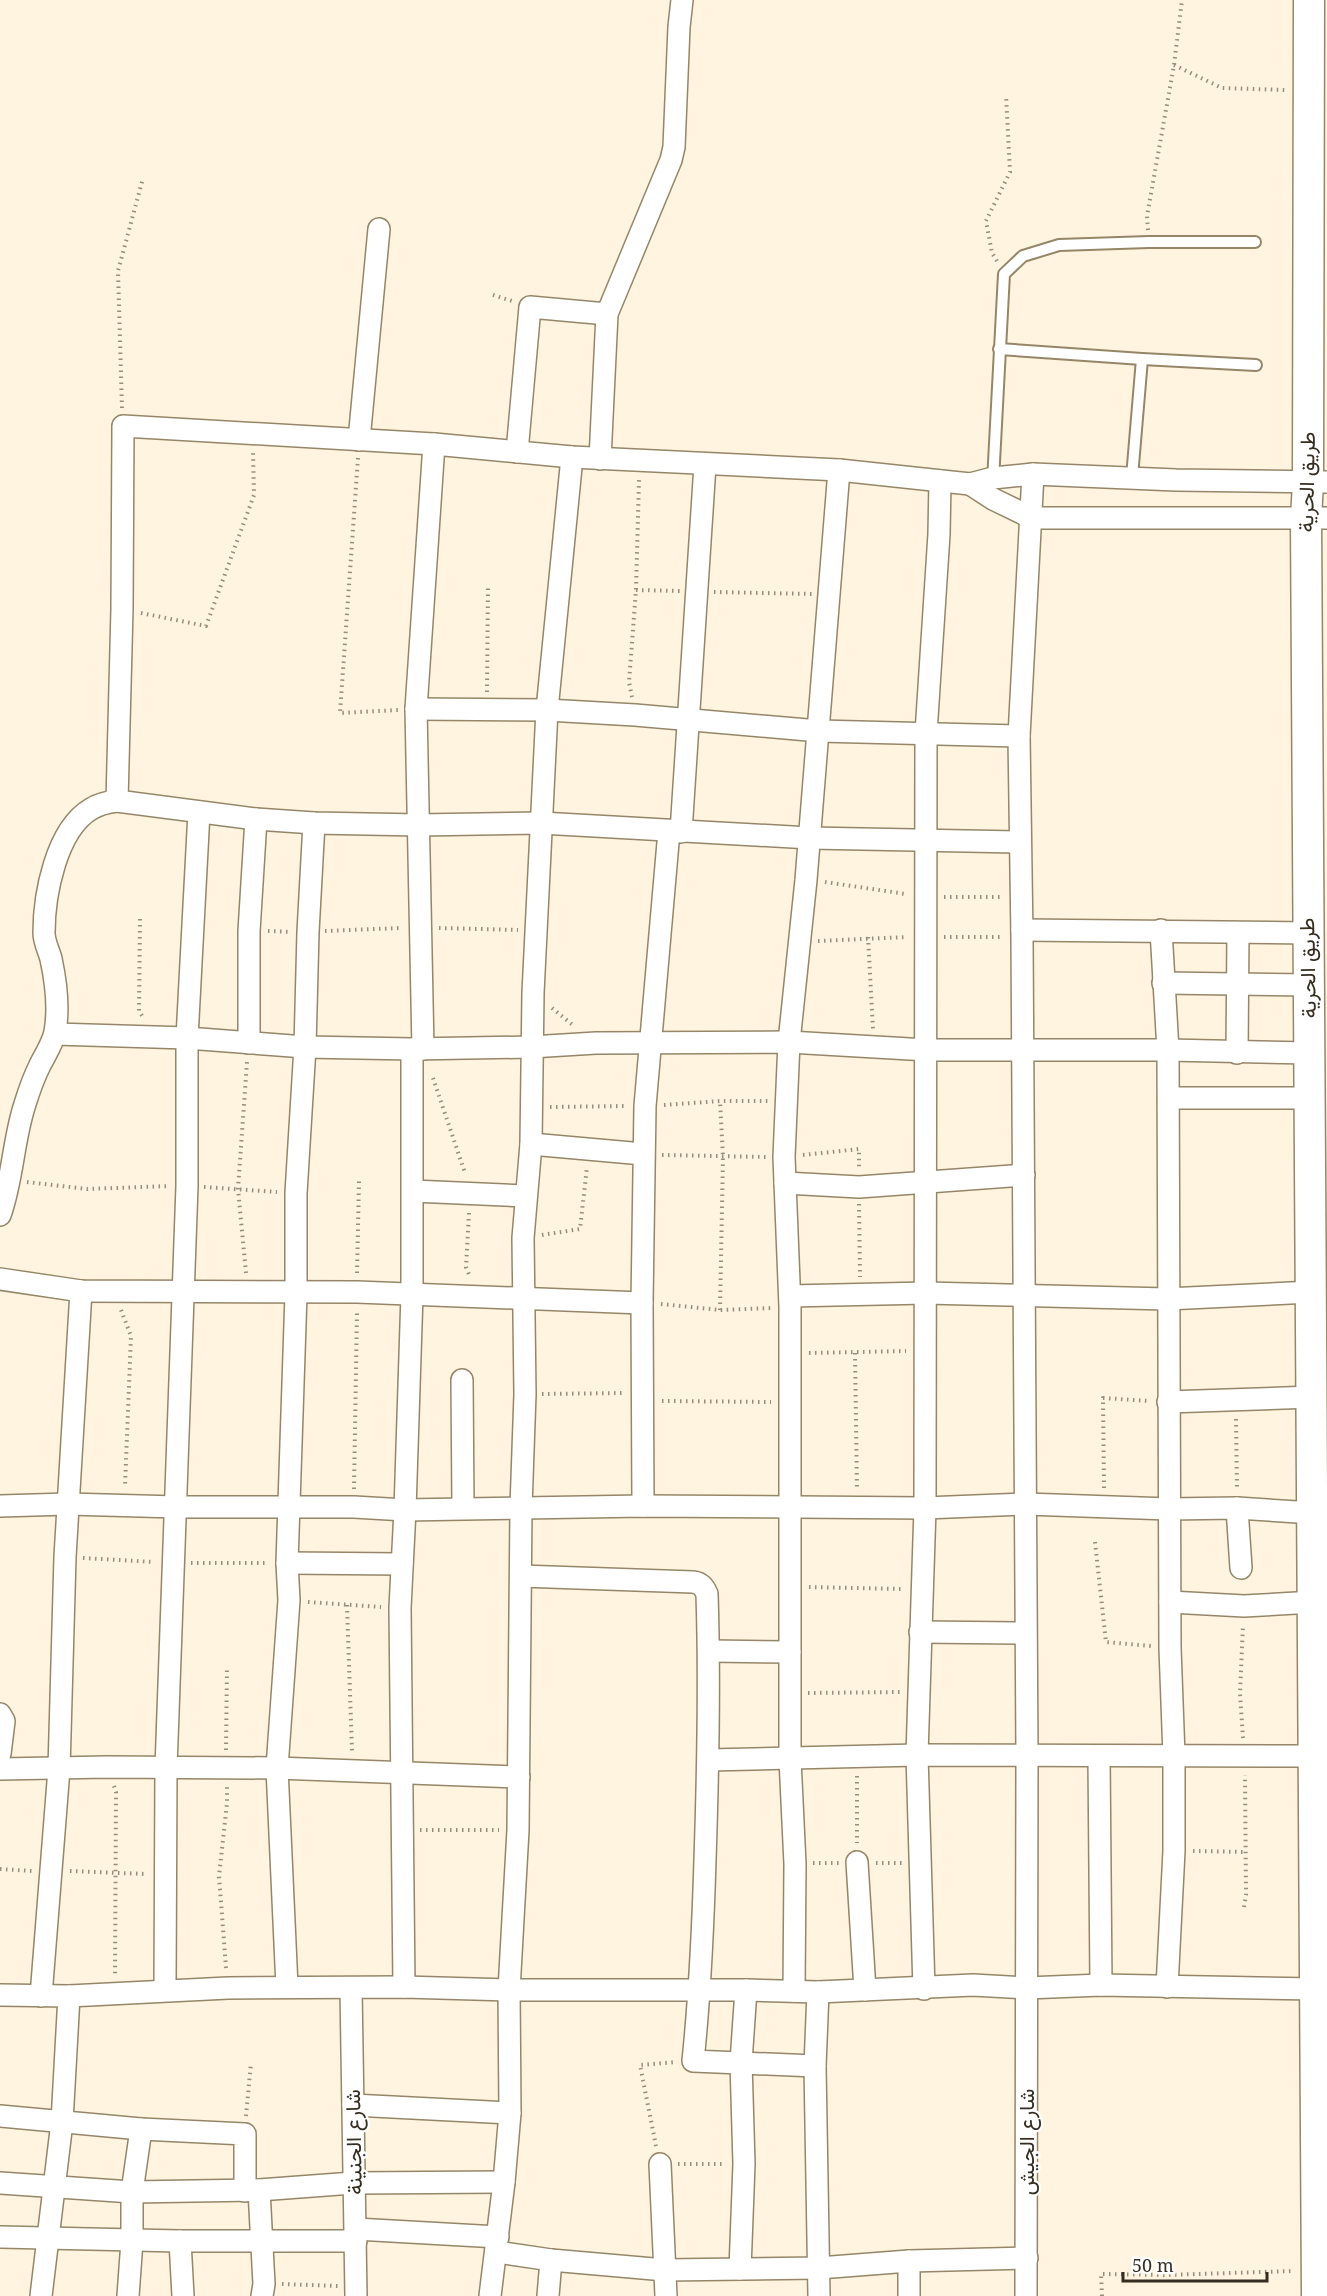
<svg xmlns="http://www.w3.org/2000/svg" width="1327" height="2296" font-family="'Noto Serif',Vazirmatn,serif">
<rect width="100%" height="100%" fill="#fef4e0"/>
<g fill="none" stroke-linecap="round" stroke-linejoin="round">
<defs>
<g id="lane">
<polyline points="999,349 1142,359 1256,365"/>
<polyline points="1132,477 1142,359"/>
<polyline points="993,481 1004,274 1023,256 1059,245 1149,242 1255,242"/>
</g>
<g id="street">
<polyline points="359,440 379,229"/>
<polyline points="517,452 530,307 607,314"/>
<polyline points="600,459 607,314 671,160 674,147 679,27 682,0"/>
<polyline points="970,484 993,499 1032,518 1327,518"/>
<polyline points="416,709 547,710 635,715 819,731 1019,736"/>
<polyline points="117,801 122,609 123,426 434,444 572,457 839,470 970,484 993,478 1033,474 1176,480 1327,482"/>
<polyline points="681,832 705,465"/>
<polyline points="1022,930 1308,933"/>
<polyline points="1161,930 1168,1050 1170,1648 1174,1756 1174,1851 1167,1987"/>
<polyline points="1163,983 1309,985"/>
<polyline points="55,1034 187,1038 305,1047 412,1049 531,1047 596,1043 789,1042 927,1050 1168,1050 1310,1053"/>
<polyline points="249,1043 249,931 256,819"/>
<polyline points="423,1049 416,709 434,444"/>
<polyline points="1237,1053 1238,933"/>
<polyline points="1169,1098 1310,1098"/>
<polyline points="531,1144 643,1154"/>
<polyline points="785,1183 859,1187 1024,1175"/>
<polyline points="413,1191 526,1196"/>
<path d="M 0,1215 C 13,1179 13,1140 25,1104 C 29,1091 34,1077 40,1065 C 45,1055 53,1043 55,1032 C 59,1009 56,982 51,959 C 49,951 44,942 44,933 C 44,895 56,830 91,809 C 99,804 108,802 117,801 L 256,819 L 314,823 L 419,825 L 541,823 L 810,838 L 1019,842"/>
<polyline points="0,1279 81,1291 357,1292 642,1303"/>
<polyline points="790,1296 926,1293 1167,1299 1311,1292"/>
<polyline points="462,1380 463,1508"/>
<polyline points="1168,1402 1312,1397"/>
<polyline points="0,1506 68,1504 177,1507 354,1507 405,1510 643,1506 925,1508 1026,1504 1169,1509 1237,1508 1313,1513"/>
<polyline points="643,1506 642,1303 645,1106 669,831"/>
<polyline points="1237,1508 1241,1568"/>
<polyline points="287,1563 402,1564"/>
<path d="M 521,1576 L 693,1582 C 701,1583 704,1587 707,1594 C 710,1683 708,1771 705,1860 C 703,1927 700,1994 693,2061 L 815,2066"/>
<polyline points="1170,1602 1244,1606 1314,1602"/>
<polyline points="920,1632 1025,1633"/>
<polyline points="709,1651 790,1652"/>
<polyline points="0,1714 4,1721 0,1754"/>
<polyline points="1099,1757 1101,1985"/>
<polyline points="709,1760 917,1755 1314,1756"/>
<polyline points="0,1769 107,1767 277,1768 519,1777"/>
<polyline points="857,1862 865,1990"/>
<polyline points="287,1987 277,1768 289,1600 287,1563 296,1294 296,1193 305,1047 308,932 314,823"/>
<polyline points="404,1987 400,1608 405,1510 412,1294 412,1049"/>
<polyline points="165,1989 166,1768 187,1186 187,1038 199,812"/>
<polyline points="351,1989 356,2296"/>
<polyline points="924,1989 917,1755 925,1508 926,733 939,534 940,481"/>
<polyline points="794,1991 795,1864 790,1759 790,1307 784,1157 789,1042 806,880 839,470"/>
<polyline points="818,1992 815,2066 819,2296"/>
<polyline points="0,1995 69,1996 228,1988 404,1987 509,1990 746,1990 818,1992 973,1985 1027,1988 1101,1985 1316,1989"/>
<polyline points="41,1996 59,1769 65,1557 81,1291"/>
<polyline points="353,2105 510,2113"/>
<polyline points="0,2116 141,2129 245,2134 245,2191"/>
<polyline points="660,2164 666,2296"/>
<polyline points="0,2183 132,2192 259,2190 353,2183 504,2182"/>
<polyline points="259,2190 264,2284 262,2296"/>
<polyline points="356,2229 498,2237"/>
<polyline points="0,2237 180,2241 356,2241"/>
<polyline points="180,2241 183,2296"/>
<polyline points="497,2252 551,2260 665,2270 819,2268 909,2261 1027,2258"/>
<polyline points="909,2261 909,2296"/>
<polyline points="740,2269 744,2164 741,2062 746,1990"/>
<polyline points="41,2296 62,2122 69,1996"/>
<polyline points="128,2296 132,2241 132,2192 141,2129"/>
<polyline points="490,2296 504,2182 510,2113 509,1990 518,1830 521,1507 525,1394 523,1238 531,1144 533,993 547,710 572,457"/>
<polyline points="548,2296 551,2260"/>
<polyline points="1026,2296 1027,1756 1022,938 1019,736 1033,474"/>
</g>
<polyline id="secondary" points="1309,0 1308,482 1306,519 1317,2296"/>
</defs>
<use href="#lane" stroke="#958667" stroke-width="14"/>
<use href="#street" stroke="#958667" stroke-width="24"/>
<use href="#secondary" stroke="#958667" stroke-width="33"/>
<g stroke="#958d7d" stroke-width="4" stroke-dasharray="1.5 4.5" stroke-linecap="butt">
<polyline points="1174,65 1222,88 1285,90"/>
<polyline points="1148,230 1147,216 1174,65 1182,0"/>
<polyline points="997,261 992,253 986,221 1010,172 1006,95"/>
<polyline points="493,295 512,301"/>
<polyline points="122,408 118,271 143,178"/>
<polyline points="358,458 340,713 398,710"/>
<polyline points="636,590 680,591"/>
<polyline points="714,592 812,594"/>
<polyline points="141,613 206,626 254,495 253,451"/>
<polyline points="487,692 488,584"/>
<polyline points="632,697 629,682 636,590 639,480"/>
<polyline points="825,882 906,894"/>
<polyline points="944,897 1002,897"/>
<polyline points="140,919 139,1011 143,1017"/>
<polyline points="439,928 518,930"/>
<polyline points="268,931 291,932"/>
<polyline points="325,931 401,928"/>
<polyline points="868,937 873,1029"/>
<polyline points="944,937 1003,937"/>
<polyline points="818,941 907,937"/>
<polyline points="552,1008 574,1026"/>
<polyline points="433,1078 465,1173"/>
<polyline points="664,1105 720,1101 768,1101"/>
<polyline points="550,1107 627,1106"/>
<polyline points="662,1155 766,1157"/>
<polyline points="803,1155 859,1149 859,1169"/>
<polyline points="27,1182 87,1189 170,1186"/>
<polyline points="204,1187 277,1192"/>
<polyline points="859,1204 860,1277"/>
<polyline points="469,1213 466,1267 470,1277"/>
<polyline points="542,1235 580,1229 587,1167"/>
<polyline points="246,1273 238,1189 247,1062"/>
<polyline points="357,1273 359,1181"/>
<polyline points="661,1304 720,1310 773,1308"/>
<polyline points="121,1310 131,1336 125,1486"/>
<polyline points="720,1310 723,1157 720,1101"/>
<polyline points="809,1353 906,1351"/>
<polyline points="855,1353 857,1490"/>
<polyline points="542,1394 625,1393"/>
<polyline points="662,1401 771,1402"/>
<polyline points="1236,1419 1237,1490"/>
<polyline points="1104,1488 1103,1398 1150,1401"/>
<polyline points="354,1489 357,1311"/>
<polyline points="1095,1542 1106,1642 1151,1646"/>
<polyline points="83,1558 154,1562"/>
<polyline points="191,1563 268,1563"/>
<polyline points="809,1587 904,1589"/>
<polyline points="308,1602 381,1607"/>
<polyline points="347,1605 352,1751"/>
<polyline points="808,1693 900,1692"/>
<polyline points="1243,1738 1240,1694 1243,1625"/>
<polyline points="226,1750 227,1667"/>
<polyline points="857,1776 857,1843"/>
<polyline points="114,1786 116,1792 115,1976"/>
<polyline points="420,1830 499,1830"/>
<polyline points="1193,1851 1246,1852"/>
<polyline points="813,1863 839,1863"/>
<polyline points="876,1863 902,1863"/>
<polyline points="0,1869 32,1871"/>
<polyline points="70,1871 146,1874"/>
<polyline points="1244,1907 1246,1895 1245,1775"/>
<polyline points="226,1968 219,1876 227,1803 227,1785"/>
<polyline points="246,2116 251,2063"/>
<polyline points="656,2146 640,2065 676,2062"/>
<polyline points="678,2164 725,2164"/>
<polyline points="282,2284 338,2286"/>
<polyline points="1102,2296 1101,2274 1165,2275 1294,2271"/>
</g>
<use href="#lane" stroke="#fff" stroke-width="10"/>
<use href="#street" stroke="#fff" stroke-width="21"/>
<use href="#secondary" stroke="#fff" stroke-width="30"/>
</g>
<g text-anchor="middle" stroke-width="4.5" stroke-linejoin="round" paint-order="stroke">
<g font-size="21" fill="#342d20" stroke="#fff">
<text transform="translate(1307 482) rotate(-89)" y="7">طريق الحرية</text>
<text transform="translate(1308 968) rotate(-91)" y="7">طريق الحرية</text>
<text transform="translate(354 2142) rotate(-91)" y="7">شارع الجنينة</text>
<text transform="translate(1027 2142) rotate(-90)" y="7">شارع الجيش</text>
</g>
</g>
<path d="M1123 2272v9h144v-9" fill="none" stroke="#342d20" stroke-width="3"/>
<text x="1132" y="2272" font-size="18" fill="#342d20" stroke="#ffffff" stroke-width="4.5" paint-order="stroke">50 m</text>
</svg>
